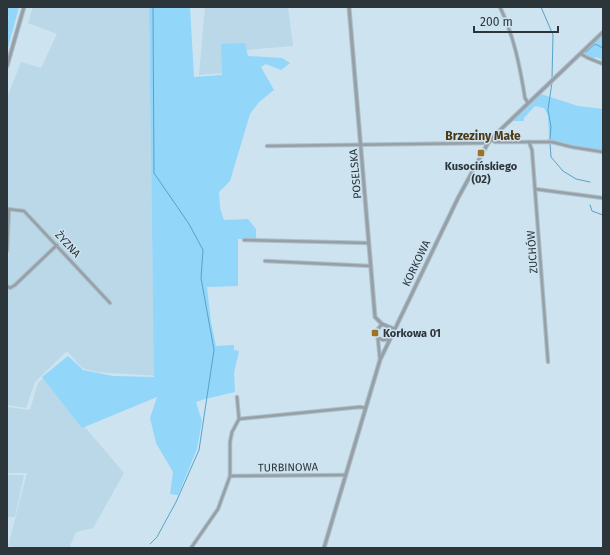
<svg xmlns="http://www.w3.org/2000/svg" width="610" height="555" font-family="'Fira Sans',sans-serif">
<rect width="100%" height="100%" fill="#cde3f0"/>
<g fill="#bad8e8">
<polygon points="33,7 149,7 153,295 159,376 97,372 82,368 67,351 35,382 26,408 7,405 7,98 21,62 41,68 57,34 28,23"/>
<polygon points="205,7 288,7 293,46 222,52 224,73 199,75"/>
<polygon points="43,378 124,473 93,528 76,532 69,548 23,548 8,546 27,473 7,473 7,407 30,410 38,383"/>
<polygon points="7,475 24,475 15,517 7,517"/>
</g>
<g fill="#92d6fa">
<polygon points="7,7 19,7 7,51 7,21 9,17 7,17"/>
<polygon points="149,7 190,7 194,77 222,75 221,44 245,43 248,56 282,58 290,63 281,70 266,64 261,67 274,90 259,102 250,114 230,181 219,192 220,208 224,220 248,219 256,229 256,239 238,239 238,286 207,287 211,322 216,346 234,345 234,350 239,351 234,373 235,392 205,399 196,402 202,421 197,449 178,495 170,494 173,472 156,443 150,418 157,397 82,428 42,377 68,356 83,370 113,376 154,377"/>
<polygon points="603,34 603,63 600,62 601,59 595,57 593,59 585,55 583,53"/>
<polygon points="541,94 578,106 603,109 603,151 572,147 547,140 546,139 549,139 548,115 544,108 535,106 524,118 524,121 513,121"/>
</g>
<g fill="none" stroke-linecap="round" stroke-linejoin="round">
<g stroke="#58a2c9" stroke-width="1">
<polyline points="541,7 553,35 552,79"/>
<polyline points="586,52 595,44 603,48"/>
<polyline points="550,139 551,127 548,110 552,82"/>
<polyline points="550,143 551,157 563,171 576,179 590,182"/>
<polyline points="590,205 592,211 603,215"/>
<polyline points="150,544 157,537 176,502 199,450 214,350 201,278 203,250 189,224 154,173 153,7"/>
</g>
<defs>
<g id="minor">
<path d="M 500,7 C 514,36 520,67 525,98 L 528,103"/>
<polyline points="581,54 588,58 603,64"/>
<polyline points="491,140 495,142 552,142 572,147 603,152"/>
<polyline points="529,142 532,150 548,362"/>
<polyline points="267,146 488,143"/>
<polyline points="535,189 603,198"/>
<polyline points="7,209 24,211 110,303"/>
<polyline points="244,240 369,243"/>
<polyline points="7,251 9,209"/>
<polyline points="265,261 371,266"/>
<polyline points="7,286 10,288 15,285 57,245"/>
<polyline points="378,338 383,340 390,339"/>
<polyline points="380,360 377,330 382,324"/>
<polyline points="239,419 360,407 366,408"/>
<polyline points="230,476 346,475"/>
<polyline points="191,548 218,509 230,476 230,442 232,432 239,419 237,397"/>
</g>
<g id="tertiary">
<polyline points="349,7 375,317 382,324 394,329"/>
<polyline points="7,66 24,7"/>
<polyline points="324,548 380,360 458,198 488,143 496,134 603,32"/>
</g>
</defs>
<use href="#minor" stroke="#adc0cc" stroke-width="4.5"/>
<use href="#tertiary" stroke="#adc0cc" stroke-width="5"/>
<use href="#minor" stroke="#97a0a6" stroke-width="2.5"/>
<use href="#tertiary" stroke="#97a0a6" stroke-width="3"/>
</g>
<g fill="#9f7122" stroke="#cde3f0" stroke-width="1.5">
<rect x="477" y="149" width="8" height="8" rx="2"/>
<rect x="371" y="329" width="8" height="8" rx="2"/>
</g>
<g text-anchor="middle" stroke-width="3" stroke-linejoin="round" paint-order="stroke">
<g font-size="11" font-weight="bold" fill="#2c353a" stroke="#cde3f0">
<text x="481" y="170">Kusocińskiego<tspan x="481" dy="13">(02)</tspan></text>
<text x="383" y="337" text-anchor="start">Korkowa 01</text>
</g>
<g font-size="11" fill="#2c353a" stroke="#cde3f0">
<text transform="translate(355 174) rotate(-95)" y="4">POSELSKA</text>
<text transform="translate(68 244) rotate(47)" y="4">ŻYZNA</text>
<text transform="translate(532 252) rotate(-94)" y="4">ZUCHÓW</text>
<text transform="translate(416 263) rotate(-64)" y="4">KORKOWA</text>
<text transform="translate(288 467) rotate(-1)" y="4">TURBINOWA</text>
</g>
<g font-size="12" font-weight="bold" fill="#4f3814" stroke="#cde3f0">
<text x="483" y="140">Brzeziny Małe</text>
</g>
</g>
<rect width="610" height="555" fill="none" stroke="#2c353a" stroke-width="16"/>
<path d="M474 26v6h84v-6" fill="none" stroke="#2c353a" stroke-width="2"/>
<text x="480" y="26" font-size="12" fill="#2c353a" stroke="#cde3f0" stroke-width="3" paint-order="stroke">200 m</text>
</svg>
